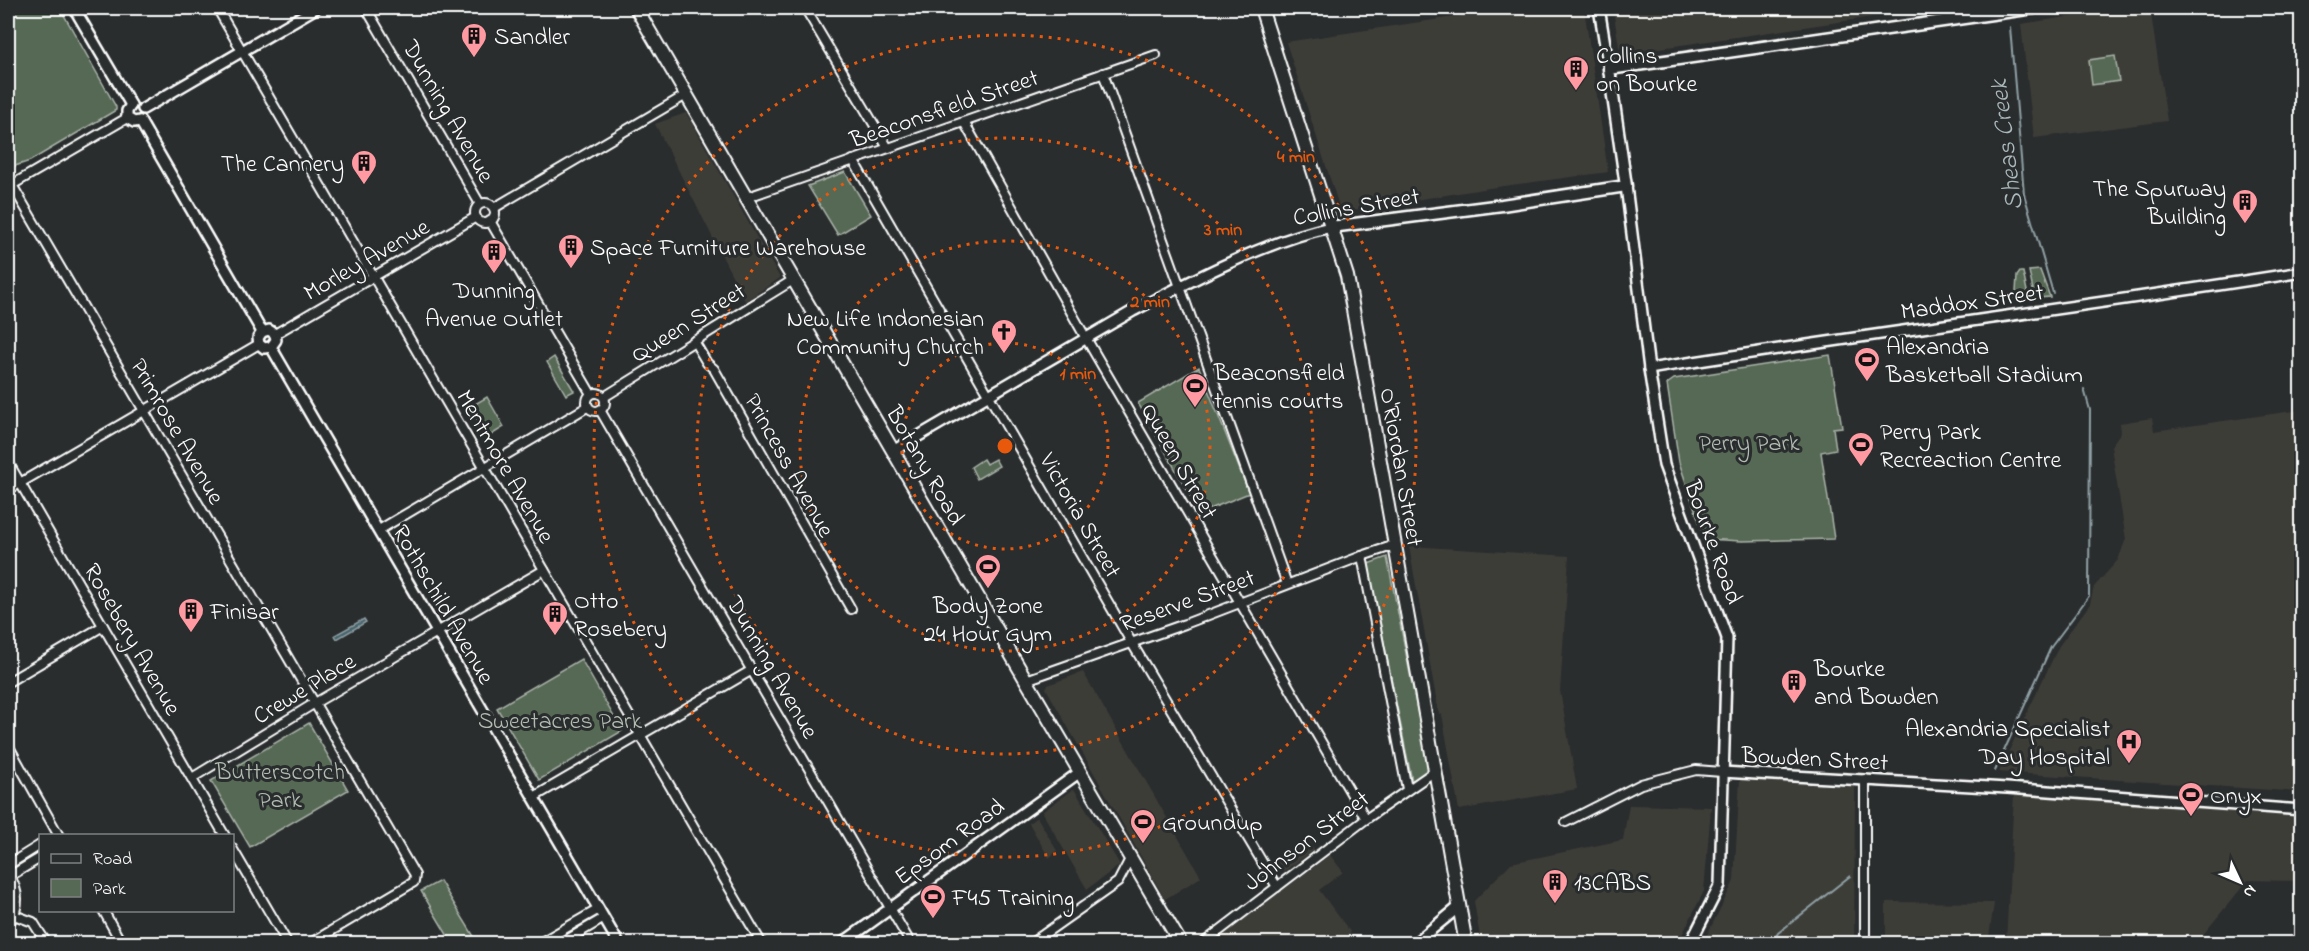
<svg xmlns="http://www.w3.org/2000/svg" width="2309" height="951" font-family="'Indie Flower',sans-serif">
<rect width="100%" height="100%" fill="#2a2d2e"/>
<filter id="ink" filterUnits="userSpaceOnUse"><feTurbulence type="fractalNoise" baseFrequency=".0167" numOctaves="2"/><feDisplacementMap in="SourceGraphic" scale="12" xChannelSelector="R" yChannelSelector="G"/><feConvolveMatrix kernelMatrix="1 2 1 2 8 2 1 2 1" color-interpolation-filters="sRGB"/></filter>
<g filter="url(#ink)">
<g fill="#3e3e39">
<polygon points="1460,8 1584,8 1608,172 1496,187 1346,211 1339,206 1286,42 1461,16"/>
<polygon points="1613,8 1934,8 1626,53 1619,47"/>
<polygon points="2125,8 2150,8 2167,121 2034,138 2021,24"/>
<polygon points="686,113 780,278 745,301 655,124"/>
<polygon points="2301,410 2301,792 1999,772 2059,646 2090,604 2094,587 2118,560 2126,539 2111,446 2121,432 2120,423 2152,418 2154,431"/>
<polygon points="1409,546 1569,556 1560,691 1577,789 1459,810 1442,714 1439,714"/>
<polygon points="1083,672 1201,877 1165,899 1046,688 1048,685"/>
<polygon points="1740,780 1855,787 1854,943 1703,943 1734,881"/>
<polygon points="1074,789 1120,865 1087,889 1042,812"/>
<polygon points="2014,795 2301,817 2301,881 2248,880 2196,943 2006,943"/>
<polygon points="1629,805 1711,807 1704,891 1678,943 1481,943 1474,901 1511,863 1623,840"/>
<polygon points="1037,817 1057,851 1049,858 1029,823"/>
<polygon points="1308,839 1314,850 1283,872 1275,859"/>
<polygon points="1330,855 1343,872 1319,890 1351,933 1337,943 1213,943"/>
<polygon points="1886,902 1994,903 1988,943 1886,943"/>
</g>
<g fill="#566954" stroke="#aab4aa" stroke-width="1.5">
<polygon points="8,8 60,8 116,107 116,110 30,161 12,167 8,158"/>
<polygon points="2115,56 2119,81 2092,85 2089,60"/>
<polygon points="845,172 871,215 838,235 808,186"/>
<polygon points="2040,270 2050,297 2038,298 2034,295 2029,271"/>
<polygon points="2020,272 2023,272 2028,296 2026,300 1990,305 2000,297 2009,297 2016,292 2017,276"/>
<polygon points="1830,355 1842,427 1833,428 1836,449 1821,452 1834,539 1742,541 1705,539 1679,462 1667,384 1674,379"/>
<polygon points="554,357 574,391 566,395 547,362"/>
<polygon points="1199,367 1249,493 1200,513 1138,403"/>
<polygon points="487,397 504,427 488,437 470,407"/>
<polygon points="983,459 986,464 995,459 999,466 977,479 971,467"/>
<polygon points="1387,557 1430,775 1412,781 1368,564"/>
<polygon points="581,659 622,731 539,780 497,708"/>
<polygon points="309,723 348,790 250,847 211,781"/>
<polygon points="440,881 478,943 452,943 421,891"/>
</g>
<polygon fill="#46636a" stroke="#90a1a6" stroke-width="1.5" points="364,619 366,622 337,639 335,635"/>
<g fill="none" stroke-linecap="round" stroke-linejoin="round">
<g stroke="#90a1a6" stroke-width="2">
<polyline points="2010,27 2024,194 2053,293"/>
<polyline points="1995,771 2051,647 2089,596 2090,410 2084,389"/>
<polyline points="1771,944 1778,933 1850,876"/>
</g>
<defs>
<g id="minor">
<polyline points="217,8 762,944"/>
<polyline points="366,8 480,204"/>
<polyline points="805,8 888,148"/>
<polyline points="1103,73 1287,584"/>
<polyline points="964,122 1083,333 1366,819"/>
<polyline points="853,160 1127,635 1277,887"/>
<polyline points="8,178 415,875 414,882 309,944"/>
<polyline points="10,186 127,118"/>
<polyline points="745,198 1156,55"/>
<circle cx="485" cy="213" r="10"/>
<polyline points="494,208 686,95"/>
<polyline points="490,221 591,394"/>
<polyline points="275,334 476,217"/>
<polyline points="694,341 707,363 714,369 851,609"/>
<circle cx="596" cy="402" r="9"/>
<polyline points="604,397 793,280"/>
<polyline points="600,410 911,944"/>
<polyline points="8,462 225,836"/>
<polyline points="8,490 259,344"/>
<polyline points="379,530 587,407"/>
<polyline points="1362,556 1407,789"/>
<polyline points="1026,680 1185,624 1362,556 1395,545"/>
<polyline points="8,682 103,626"/>
<polyline points="8,745 59,836"/>
<polyline points="192,778 315,703 544,570"/>
<polyline points="1865,779 1865,944"/>
<polyline points="534,797 752,670"/>
<polyline points="1566,822 1641,784 1696,770 1722,772"/>
<polyline points="232,848 288,944"/>
<polyline points="8,865 40,845"/>
<path d="M 8,872 C 19,891 21,907 8,925"/>
<polyline points="10,876 40,858"/>
<polyline points="103,910 122,944"/>
<polyline points="14,915 33,922 47,944"/>
<polyline points="538,944 599,909"/>
<polyline points="560,944 604,918"/>
<polyline points="1030,944 1118,882 1130,859"/>
<polyline points="1202,944 1366,819 1435,771"/>
</g>
<g id="tertiary">
<polyline points="74,8 131,105"/>
<polyline points="1599,8 1609,69"/>
<polyline points="131,105 127,111 127,118 134,122 140,121"/>
<polyline points="143,109 316,8"/>
<polyline points="140,121 262,332"/>
<polyline points="1626,186 1649,369 1664,465 1727,638 1720,885 1690,944"/>
<polyline points="262,332 269,330 275,334 276,340 271,347"/>
<polyline points="262,332 258,338 259,344 264,348 271,347"/>
<polyline points="271,347 619,944"/>
<path d="M 1649,369 C 1866,334 2084,307 2302,272"/>
<path d="M 893,451 L 1133,311 C 1192,280 1266,241 1331,227"/>
<polyline points="1722,772 2007,788 2302,810"/>
<polyline points="841,944 1080,772"/>
<polyline points="1414,944 1460,906"/>
</g>
<polyline id="secondary" points="1331,227 1502,205 1626,186 1609,69 2034,8"/>
<g id="primary">
<polyline points="636,8 1026,680 1181,944"/>
<polyline points="1261,8 1347,276 1466,944"/>
</g>
</defs>
<use href="#minor" stroke="#fff" stroke-width="12"/>
<use href="#tertiary" stroke="#fff" stroke-width="14"/>
<use href="#secondary" stroke="#fff" stroke-width="15"/>
<use href="#primary" stroke="#fff" stroke-width="16"/>
<use href="#minor" stroke="#2a2d2e" stroke-width="8"/>
<use href="#tertiary" stroke="#2a2d2e" stroke-width="9"/>
<use href="#secondary" stroke="#2a2d2e" stroke-width="10"/>
<use href="#primary" stroke="#2a2d2e" stroke-width="12"/>
</g>
</g>
<g fill="none" stroke="#e8590c" stroke-width="3" stroke-dasharray="3 6">
<circle cx="1005" cy="446" r="103"/>
<circle cx="1005" cy="446" r="205"/>
<circle cx="1005" cy="446" r="308"/>
<circle cx="1005" cy="446" r="411"/>
</g>
<defs>
<symbol id="building-pin" viewBox="-11 -11 22 30"><path d="M0 17L-7.5 6A9.5 9.5 0 1 1 7.5 6Z" fill="#ff9aa2" stroke="#2a2d2e"/><path d="M-4-6H4V6H1V3H-1V6H-4ZM-2.5-4.3h1.7v1.8h-1.7ZM.8-4.3h1.7v1.8H.8ZM-2.5-1h1.7V.8h-1.7ZM.8-1h1.7V.8H.8Z" fill="#111"/></symbol>
<symbol id="church-pin" viewBox="-11 -11 22 30"><path d="M0 17L-7.5 6A9.5 9.5 0 1 1 7.5 6Z" fill="#ff9aa2" stroke="#2a2d2e"/><path d="M-1.2-6h2.4v3.5h3.3v2.4h-3.3V6h-2.4V-.1h-3.3v-2.4h3.3Z" fill="#111"/></symbol>
<symbol id="stadium-pin" viewBox="-11 -11 22 30"><path d="M0 17L-7.5 6A9.5 9.5 0 1 1 7.5 6Z" fill="#ff9aa2" stroke="#2a2d2e"/><path d="M0-5a6.5 5 0 1 0 0 10a6.5 5 0 1 0 0-10ZM-3.5-1.8h7v3.6h-7Z" fill="#111"/></symbol>
<symbol id="hospital-pin" viewBox="-11 -11 22 30"><path d="M0 17L-7.5 6A9.5 9.5 0 1 1 7.5 6Z" fill="#ff9aa2" stroke="#2a2d2e"/><path d="M-5-5h3v3.5h4V-5h3V5h-3V1.5h-4V5h-3Z" fill="#111"/></symbol>
</defs>
<g fill-rule="evenodd">
<use href="#building-pin" x="459" y="21" width="30" height="40"/>
<use href="#building-pin" x="1561" y="54" width="30" height="40"/>
<use href="#building-pin" x="349" y="148" width="30" height="40"/>
<use href="#building-pin" x="2230" y="187" width="30" height="40"/>
<use href="#building-pin" x="556" y="232" width="30" height="40"/>
<use href="#building-pin" x="479" y="237" width="30" height="40"/>
<use href="#church-pin" x="989" y="317" width="30" height="40"/>
<use href="#stadium-pin" x="1852" y="345" width="30" height="40"/>
<use href="#stadium-pin" x="1180" y="371" width="30" height="40"/>
<use href="#stadium-pin" x="1846" y="430" width="30" height="40"/>
<use href="#stadium-pin" x="973" y="552" width="30" height="40"/>
<use href="#building-pin" x="176" y="596" width="30" height="40"/>
<use href="#building-pin" x="540" y="599" width="30" height="40"/>
<use href="#building-pin" x="1779" y="667" width="30" height="40"/>
<use href="#hospital-pin" x="2114" y="727" width="30" height="40"/>
<use href="#stadium-pin" x="2176" y="780" width="30" height="40"/>
<use href="#stadium-pin" x="1128" y="807" width="30" height="40"/>
<use href="#building-pin" x="1540" y="867" width="30" height="40"/>
<use href="#stadium-pin" x="918" y="882" width="30" height="40"/>
</g>
<g text-anchor="middle" stroke-width="6" stroke-linejoin="round" paint-order="stroke">
<g font-size="24" fill="#fff" stroke="#2a2d2e" text-anchor="start">
<text x="494" y="44">Sandler</text>
<text x="1596" y="63">Collins<tspan x="1596" dy="28">on Bourke</tspan></text>
<text x="344" y="171" text-anchor="end">The Cannery</text>
<text x="2226" y="196" text-anchor="end">The Spurway<tspan x="2226" dy="28">Building</tspan></text>
<text x="590" y="255">Space Furniture Warehouse</text>
<text x="494" y="298" text-anchor="middle">Dunning<tspan x="494" dy="28">Avenue Outlet</tspan></text>
<text x="984" y="326" text-anchor="end">New Life Indonesian<tspan x="984" dy="28">Community Church</tspan></text>
<text x="1886" y="354">Alexandria<tspan x="1886" dy="28">Basketball Stadium</tspan></text>
<text x="1214" y="380">Beaconsfield<tspan x="1214" dy="28">tennis courts</tspan></text>
<text x="1880" y="439">Perry Park<tspan x="1880" dy="28">Recreaction Centre</tspan></text>
<text x="574" y="608">Otto<tspan x="574" dy="28">Rosebery</tspan></text>
<text x="988" y="613" text-anchor="middle">Body Zone<tspan x="988" dy="28">24 Hour Gym</tspan></text>
<text x="210" y="619">Finisar</text>
<text x="1814" y="676">Bourke<tspan x="1814" dy="28">and Bowden</tspan></text>
<text x="2110" y="736" text-anchor="end">Alexandria Specialist<tspan x="2110" dy="28">Day Hospital</tspan></text>
<text x="2210" y="803">Onyx</text>
<text x="1162" y="830">Groundup</text>
<text x="1574" y="890">13CABS</text>
<text x="952" y="905">F45 Training</text>
</g>
<g font-size="24" fill="#fff" stroke="#2a2d2e">
<text transform="translate(944 108) rotate(-19)" y="8">Beaconsfield Street</text>
<text transform="translate(449 111) rotate(60)" y="8">Dunning Avenue</text>
<text transform="translate(1356 206) rotate(-10)" y="8">Collins Street</text>
<text transform="translate(366 259) rotate(-30)" y="8">Morley Avenue</text>
<text transform="translate(1972 301) rotate(-8)" y="8">Maddox Street</text>
<text transform="translate(688 322) rotate(-32)" y="8">Queen Street</text>
<text transform="translate(178 431) rotate(60)" y="8">Primrose Avenue</text>
<text transform="translate(1180 461) rotate(60)" y="8">Queen Street</text>
<text transform="translate(790 465) rotate(61)" y="8">Princess Avenue</text>
<text transform="translate(926 465) rotate(60)" y="8">Botany Road</text>
<text transform="translate(506 466) rotate(60)" y="8">Mentmore Avenue</text>
<text transform="translate(1402 467) rotate(80)" y="8">O'Riordan Street</text>
<text transform="translate(1081 515) rotate(60)" y="8">Victoria Street</text>
<text transform="translate(1714 542) rotate(70)" y="8">Bourke Road</text>
<text transform="translate(1187 600) rotate(-20)" y="8">Reserve Street</text>
<text transform="translate(444 604) rotate(60)" y="8">Rothschild Avenue</text>
<text transform="translate(133 639) rotate(60)" y="8">Rosebery Avenue</text>
<text transform="translate(773 667) rotate(60)" y="8">Dunning Avenue</text>
<text transform="translate(304 688) rotate(-31)" y="8">Crewe Place</text>
<text transform="translate(1815 758) rotate(3)" y="8">Bowden Street</text>
<text transform="translate(1306 840) rotate(-37)" y="8">Johnson Street</text>
<text transform="translate(949 841) rotate(-36)" y="8">Epsom Road</text>
</g>
<g font-size="24" fill="#b3bcb2" stroke="#2a2d2e">
<text x="1749" y="450">Perry Park</text>
<text x="560" y="728">Sweetacres Park</text>
<text x="280" y="779">Butterscotch<tspan x="280" dy="28">Park</tspan></text>
</g>
<g font-size="26" font-style="italic" fill="#acb9bc" stroke="#2a2d2e">
<text transform="translate(2005 145) rotate(-97)" y="9">Sheas Creek</text>
</g>
</g>
<circle cx="1005" cy="446" r="9" fill="#e8590c" stroke="#2a2d2e" stroke-width="3"/>
<g font-size="18" text-anchor="middle" font-weight="bold" fill="#e8590c" stroke="#2a2d2e" stroke-width="6" stroke-linejoin="round" paint-order="stroke">
<text x="1296" y="162">4 min</text>
<text x="1223" y="235">3 min</text>
<text x="1150" y="307">2 min</text>
<text x="1078" y="379">1 min</text>
</g>
<rect width="2309" height="951" fill="none" stroke="#2a2d2e" stroke-width="30"/>
<rect x="15" y="15" width="2279" height="921" fill="none" stroke="#fff" stroke-width="2" filter="url(#ink)"/>
<rect x="39" y="834" width="195" height="78" fill="#2a2d2e" stroke="#7f8182" stroke-width="1.5"/>
<rect x="51" y="854" width="30" height="9" fill="#2a2d2e" stroke="#7f8182" stroke-width="1.5"/>
<text x="93" y="864" font-size="18" fill="#ffffff">Road</text>
<rect x="51" y="879" width="30" height="18" fill="#566954" stroke="#7f8182" stroke-width="1.5"/>
<text x="93" y="894" font-size="18" fill="#ffffff">Park</text>
<g transform="translate(2240 882) rotate(134)" stroke="#2a2d2e" stroke-width="4.5" paint-order="stroke">
<path d="M0-4.5L10 22L0 15L-10 22Z" fill="#ffffff"/>
<text y="-9" font-size="16" font-weight="bold" text-anchor="middle" fill="#ffffff">N</text>
</g>
</svg>
